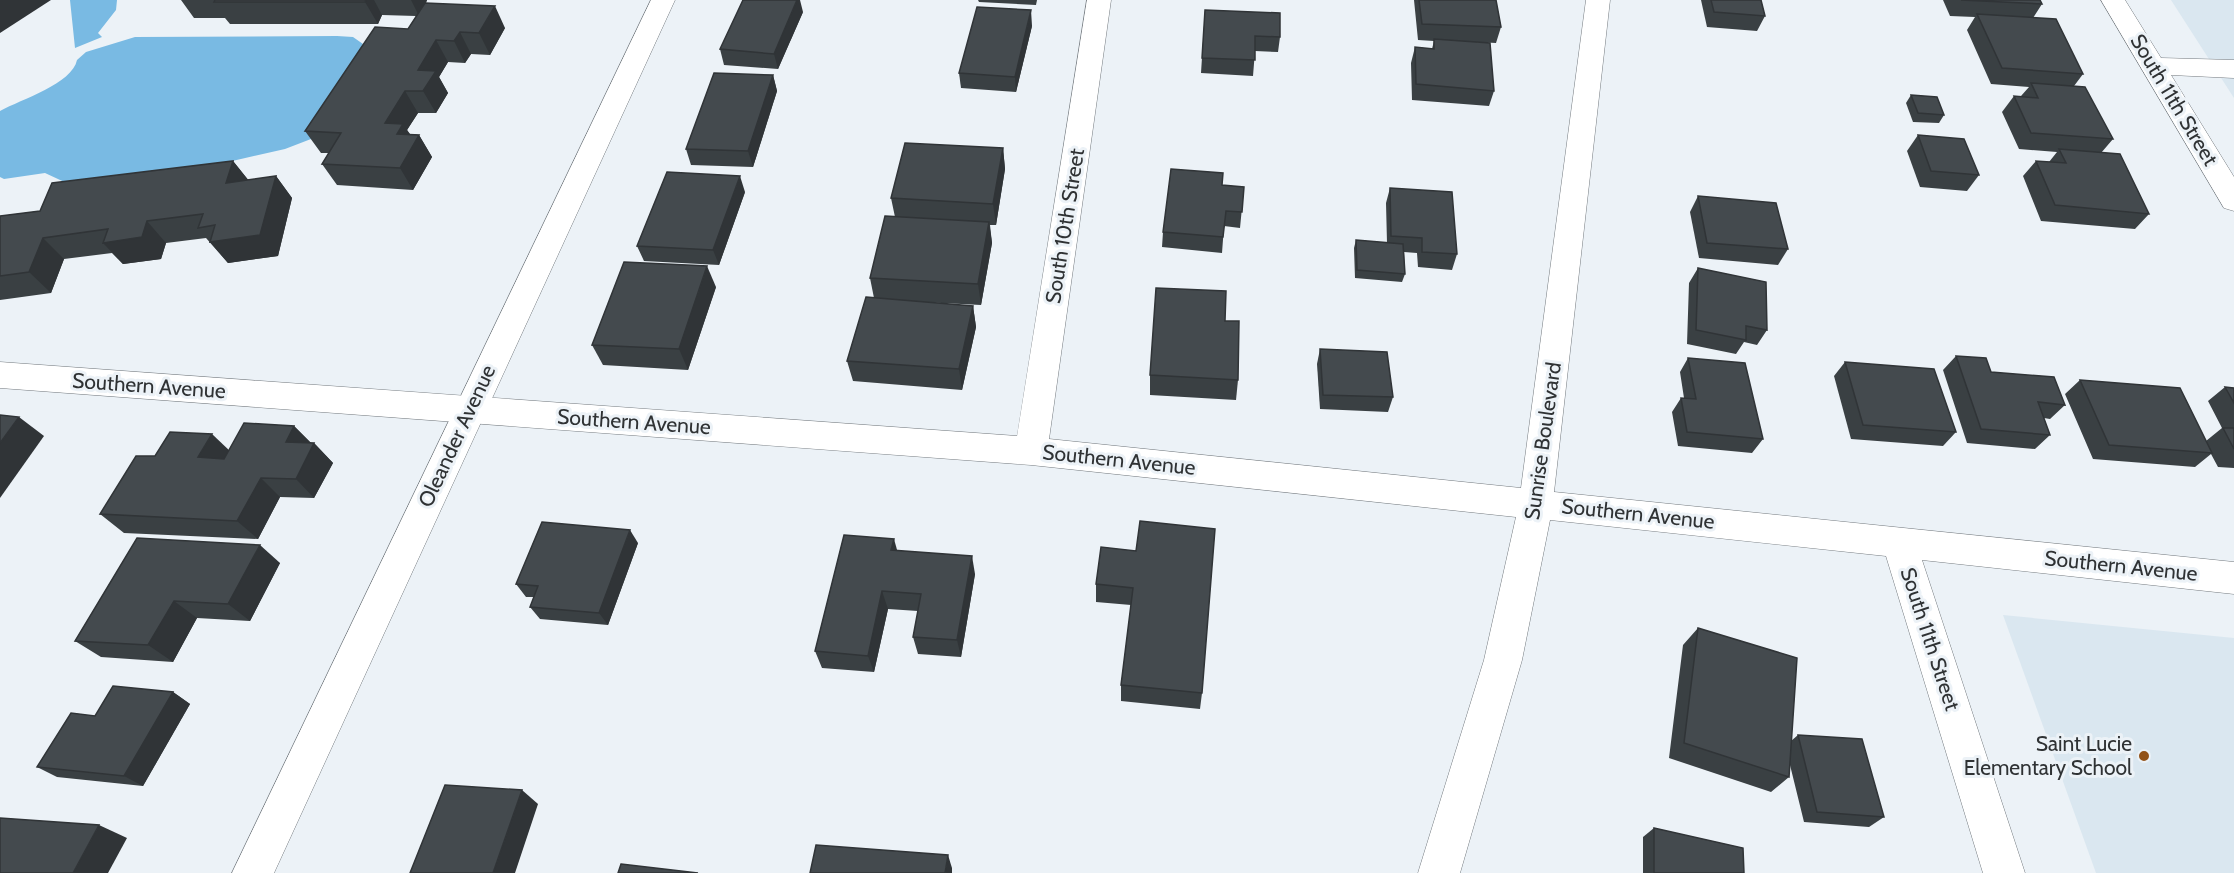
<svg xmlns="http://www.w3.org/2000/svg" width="2234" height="873" font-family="Cabin,sans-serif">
<rect width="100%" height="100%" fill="#ecf2f7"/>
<g fill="#dae7f0">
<polygon points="2171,0 2234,0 2234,98"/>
<polygon points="2003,615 2234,638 2234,873 2096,873"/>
</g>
<g fill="#79bae3">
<polygon points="70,0 117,0 116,10 98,33 102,37 75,48"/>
<path d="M 337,36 L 353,37 L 363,44 L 356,64 L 311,139 L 285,149 L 228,162 L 73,186 L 45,173 L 4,179 L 0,177 L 0,111 C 22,99 72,84 77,60 L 86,52 L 135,37 Z"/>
</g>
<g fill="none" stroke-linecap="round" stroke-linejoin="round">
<defs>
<g id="minor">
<polygon points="1087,0 1111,0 1049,439 1521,488 1586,0 1610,0 1554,492 2234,562 2234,594 1922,560 2025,873 1983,873 1886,556 1550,520 1522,660 1460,873 1418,873 1484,660 1516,517 1031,465 0,388 0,362 1017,436"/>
<polygon points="2101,0 2125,0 2161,58 2234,60 2234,78 2171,75 2234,177 2234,211 2224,208"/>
</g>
<polygon id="major" points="651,0 675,0 274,873 232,873"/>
</defs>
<use href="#minor" stroke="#747a7f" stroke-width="1"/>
<use href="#major" stroke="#747a7f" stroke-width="1"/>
<use href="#minor" fill="#fff" fill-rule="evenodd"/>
<use href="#major" fill="#fff" fill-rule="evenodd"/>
</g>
<g fill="#3a4043">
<polygon points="181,0 427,0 426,3 505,28 490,55 471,54 465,63 448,62 439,77 448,93 436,113 418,113 407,130 410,134 419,135 432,157 413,190 337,185 322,164 329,153 321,153 305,131 408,29 416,16 382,15 378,24 230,24 225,18 194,18"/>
<polygon points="978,0 1037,0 1036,5 979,2"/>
<polygon points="1414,0 1496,0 1501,27 1496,43 1477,42 1494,91 1489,106 1412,100 1411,63 1415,47 1432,49 1434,41 1418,40"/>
<polygon points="1701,0 1761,0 1765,16 1757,31 1707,27"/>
<polygon points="1943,0 2040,0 2042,4 2033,18 2083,74 2074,86 2113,139 2101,153 2149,214 2135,229 2041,221 2023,176 2036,161 2049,162 2057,152 2019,149 2002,112 2014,96 2021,96 2029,87 1991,84 1967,30 1975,17 1950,16"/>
<polygon points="1205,10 1280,37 1278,52 1255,51 1253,76 1201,73"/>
<polygon points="803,12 778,69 724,65 720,49"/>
<polygon points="1032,26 1016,92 961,88 959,73"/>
<polygon points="773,75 777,91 753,167 691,165 686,149"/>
<polygon points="1911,95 1944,115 1939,123 1913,122 1906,103"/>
<polygon points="1918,135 1979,175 1967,191 1920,187 1907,151"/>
<polygon points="1003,148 1005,169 996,225 990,225 992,243 981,305 922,302 973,306 976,327 962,390 853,381 847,361 874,298 870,278 895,217 891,198"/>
<polygon points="233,161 248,180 276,176 292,198 278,256 228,263 206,238 166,243 161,259 123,264 112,253 64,259 51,293 0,300 0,216 40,211"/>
<polygon points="1222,185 1244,187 1240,228 1224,226 1222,253 1162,247 1163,232"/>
<polygon points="1390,188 1457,254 1452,270 1418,267 1417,253 1404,252 1405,274 1402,282 1355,278 1354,248 1356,240 1387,243 1386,203"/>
<polygon points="745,192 719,265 644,261 637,246"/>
<polygon points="1698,196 1788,249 1778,265 1699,258 1690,212"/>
<polygon points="1698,268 1767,330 1757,345 1744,342 1736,354 1687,344 1689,283"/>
<polygon points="716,287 688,370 603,365 592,345"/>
<polygon points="1225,321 1238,380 1236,400 1150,395 1150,375"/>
<polygon points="1320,349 1393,397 1388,412 1320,409 1317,364"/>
<polygon points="1956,356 2065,405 2050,419 2044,418 2050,435 2035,449 1967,443 1943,370"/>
<polygon points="1688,358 1763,439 1752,453 1678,446 1672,412 1681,398 1684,398 1680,372"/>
<polygon points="1845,362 1956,432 1943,446 1851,439 1834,376"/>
<polygon points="2080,380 2206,441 2222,428 2208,401 2225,387 2234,388 2234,468 2218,467 2211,454 2195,467 2093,459 2065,394"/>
<polygon points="294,426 311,443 314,443 333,463 314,498 280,497 258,539 124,533 100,514 155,456 229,450"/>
<polygon points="137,538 280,563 250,621 197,618 173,662 101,657 75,641"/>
<polygon points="638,543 608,625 540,619 530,607 534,597 526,597 516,584"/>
<polygon points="897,550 975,574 961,657 918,654 913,637 918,611 888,609 874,672 822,668 815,651"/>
<polygon points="1136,551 1202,693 1200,709 1121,701 1121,685 1131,605 1096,602 1096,584"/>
<polygon points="1698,628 1791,741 1798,735 1884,817 1869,827 1804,822 1790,765 1789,777 1771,792 1669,758 1683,645"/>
<polygon points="173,692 190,704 143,786 57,777 37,767 95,716"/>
<polygon points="1654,828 1744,873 1643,873 1643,837"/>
</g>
<g fill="#303437">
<polygon points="0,0 51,0 0,33"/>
<polygon points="366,0 374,0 382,15 378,24 365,2"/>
<polygon points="411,0 427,0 419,16"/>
<polygon points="797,0 800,0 803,12 778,69 774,54"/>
<polygon points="495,6 505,28 490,55 479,33"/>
<polygon points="1031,10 1032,26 1016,92 1015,77"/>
<polygon points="460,32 471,54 465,63 454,41"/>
<polygon points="436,40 448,62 439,77 448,93 436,113 423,91 418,70"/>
<polygon points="773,75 777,91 753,167 748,151"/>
<polygon points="405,91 418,113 407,130 415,142 419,135 432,157 413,190 400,168 385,123"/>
<polygon points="1003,148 1005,169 996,225 993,204"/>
<polygon points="233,161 250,182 226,183"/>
<polygon points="276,176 292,198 278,256 228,263 210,242"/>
<polygon points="740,176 745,192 719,265 713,250"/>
<polygon points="147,221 166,243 161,259 123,264 103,243"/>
<polygon points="989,222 992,243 981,305 978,284"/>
<polygon points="43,238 64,259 51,293 29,272"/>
<polygon points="707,266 716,287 688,370 679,349"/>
<polygon points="973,306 976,327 962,390 959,369"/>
<polygon points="19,417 44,436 0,498 0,443"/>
<polygon points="294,426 313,445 286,442"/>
<polygon points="212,434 232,453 219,477 198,457"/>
<polygon points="314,443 333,463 314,498 296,479"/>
<polygon points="261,478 280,497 258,539 237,521"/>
<polygon points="630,530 638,543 608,625 599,613"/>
<polygon points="894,539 899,557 891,550"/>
<polygon points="260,545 280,563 250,621 228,604"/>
<polygon points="972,556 975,574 961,657 957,640"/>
<polygon points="882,591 888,609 874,672 868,656"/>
<polygon points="174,601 197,618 173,662 148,645"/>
<polygon points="173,692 190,704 143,786 124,776"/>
<polygon points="522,790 538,804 515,873 493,873"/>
<polygon points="99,825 127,838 108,873 73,873"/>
<polygon points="948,855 952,868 952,873 945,873"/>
</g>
<g fill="#444a4e" stroke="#303437" stroke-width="1.5">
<polygon points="215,0 366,0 365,2 214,2"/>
<polygon points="743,0 797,0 774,54 720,49"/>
<polygon points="1419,0 1496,0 1501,27 1422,24"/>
<polygon points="1711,0 1761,0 1765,16 1714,12"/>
<polygon points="1961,0 2040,0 2042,4"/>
<polygon points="425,3 495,6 479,33 460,32 454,41 436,40 418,70 436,71 423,91 405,91 385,123 403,124 397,134 419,135 400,168 322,164 341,133 305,131 375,27 408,29"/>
<polygon points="977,7 1031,10 1015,77 959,73"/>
<polygon points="1205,10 1280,13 1280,37 1255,36 1255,60 1202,58"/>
<polygon points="1977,14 2056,19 2083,74 2002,68"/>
<polygon points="1434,39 1490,43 1494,91 1416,84 1415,47 1434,49"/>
<polygon points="714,73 773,75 748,151 686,149"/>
<polygon points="2031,83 2085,87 2113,139 2031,133 2014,96 2038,98"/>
<polygon points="1911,95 1937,97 1944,115 1918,113"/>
<polygon points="1918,135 1964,139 1979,175 1931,171"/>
<polygon points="905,143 1003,148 993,204 891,198"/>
<polygon points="2059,149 2120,154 2149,214 2055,205 2036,161 2066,163"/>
<polygon points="233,161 226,183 276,176 260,235 210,242 215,225 198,228 203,214 147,221 142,237 103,243 108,229 43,238 29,272 0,276 0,216 40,211 52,183"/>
<polygon points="1171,169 1223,173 1222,185 1244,187 1242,212 1226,211 1223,237 1163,232"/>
<polygon points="667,172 740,176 713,250 637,246"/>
<polygon points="1390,188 1452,192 1457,254 1422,252 1422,238 1391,236"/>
<polygon points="1698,196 1776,203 1788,249 1707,243"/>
<polygon points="885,216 989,222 978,284 870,278"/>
<polygon points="1356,240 1403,244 1405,274 1357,270"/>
<polygon points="624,262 707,266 679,349 592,345"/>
<polygon points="1698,268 1766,282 1767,330 1746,326 1746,340 1696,330"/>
<polygon points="1156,288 1226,291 1225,321 1239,321 1238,380 1150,375"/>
<polygon points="866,297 973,306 959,369 847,361"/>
<polygon points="1320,349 1387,352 1393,397 1323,395"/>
<polygon points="1956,356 1986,358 1991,372 2054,377 2065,405 2038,402 2050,435 1981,429"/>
<polygon points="1688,358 1745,363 1763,439 1687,432 1681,398 1696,399"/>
<polygon points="1845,362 1934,369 1956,432 1863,425"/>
<polygon points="2080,380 2180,388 2212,453 2109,445"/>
<polygon points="2225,387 2234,388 2234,403"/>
<polygon points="0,415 19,417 0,443"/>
<polygon points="244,423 294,426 286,442 314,443 296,479 261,478 237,521 100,514 136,456 155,456 170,432 212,434 198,457 224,459"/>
<polygon points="2223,428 2234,428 2234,449"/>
<polygon points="1140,521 1215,529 1202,693 1121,685 1133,588 1096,584 1101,547 1136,551"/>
<polygon points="542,522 630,530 599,613 530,607 538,586 516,584"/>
<polygon points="844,535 894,539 891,550 972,556 957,640 913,637 921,594 882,591 868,656 815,651"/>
<polygon points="137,538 260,545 228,604 174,601 148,645 75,641"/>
<polygon points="1698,628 1797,658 1789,777 1684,743"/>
<polygon points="113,686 173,692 124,776 37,767 71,713 95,716"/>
<polygon points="1798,735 1862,739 1884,817 1817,812"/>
<polygon points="445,785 522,790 493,873 410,873"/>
<polygon points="0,818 99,825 73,873 0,873"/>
<polygon points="1654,828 1743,848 1744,873 1654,873"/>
<polygon points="816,845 948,855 945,873 810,873"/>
<polygon points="621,864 698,873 618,873"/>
</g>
<circle fill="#915218" stroke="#ecf2f7" stroke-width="2" cx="2144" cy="756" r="6"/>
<g text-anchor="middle" stroke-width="6" stroke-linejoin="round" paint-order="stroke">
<g font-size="21" fill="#2f3234" stroke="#ecf2f7">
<text transform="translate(2174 100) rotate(59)" y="7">South 11th Street</text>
<text transform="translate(1065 226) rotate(-81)" y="7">South 10th Street</text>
<text transform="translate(149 386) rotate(4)" y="7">Southern Avenue</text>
<text transform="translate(634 422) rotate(4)" y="7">Southern Avenue</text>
<text transform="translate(457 436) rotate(-65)" y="7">Oleander Avenue</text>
<text transform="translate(1543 441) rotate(-82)" y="7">Sunrise Boulevard</text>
<text transform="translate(1119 460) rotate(6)" y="7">Southern Avenue</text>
<text transform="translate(1638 514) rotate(6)" y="7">Southern Avenue</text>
<text transform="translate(2121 566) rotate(6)" y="7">Southern Avenue</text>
<text transform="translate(1930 639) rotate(72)" y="7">South 11th Street</text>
</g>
<g font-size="21" fill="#2f3234" stroke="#ecf2f7" text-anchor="end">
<text x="2132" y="751">Saint Lucie<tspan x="2132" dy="24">Elementary School</tspan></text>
</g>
</g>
</svg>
